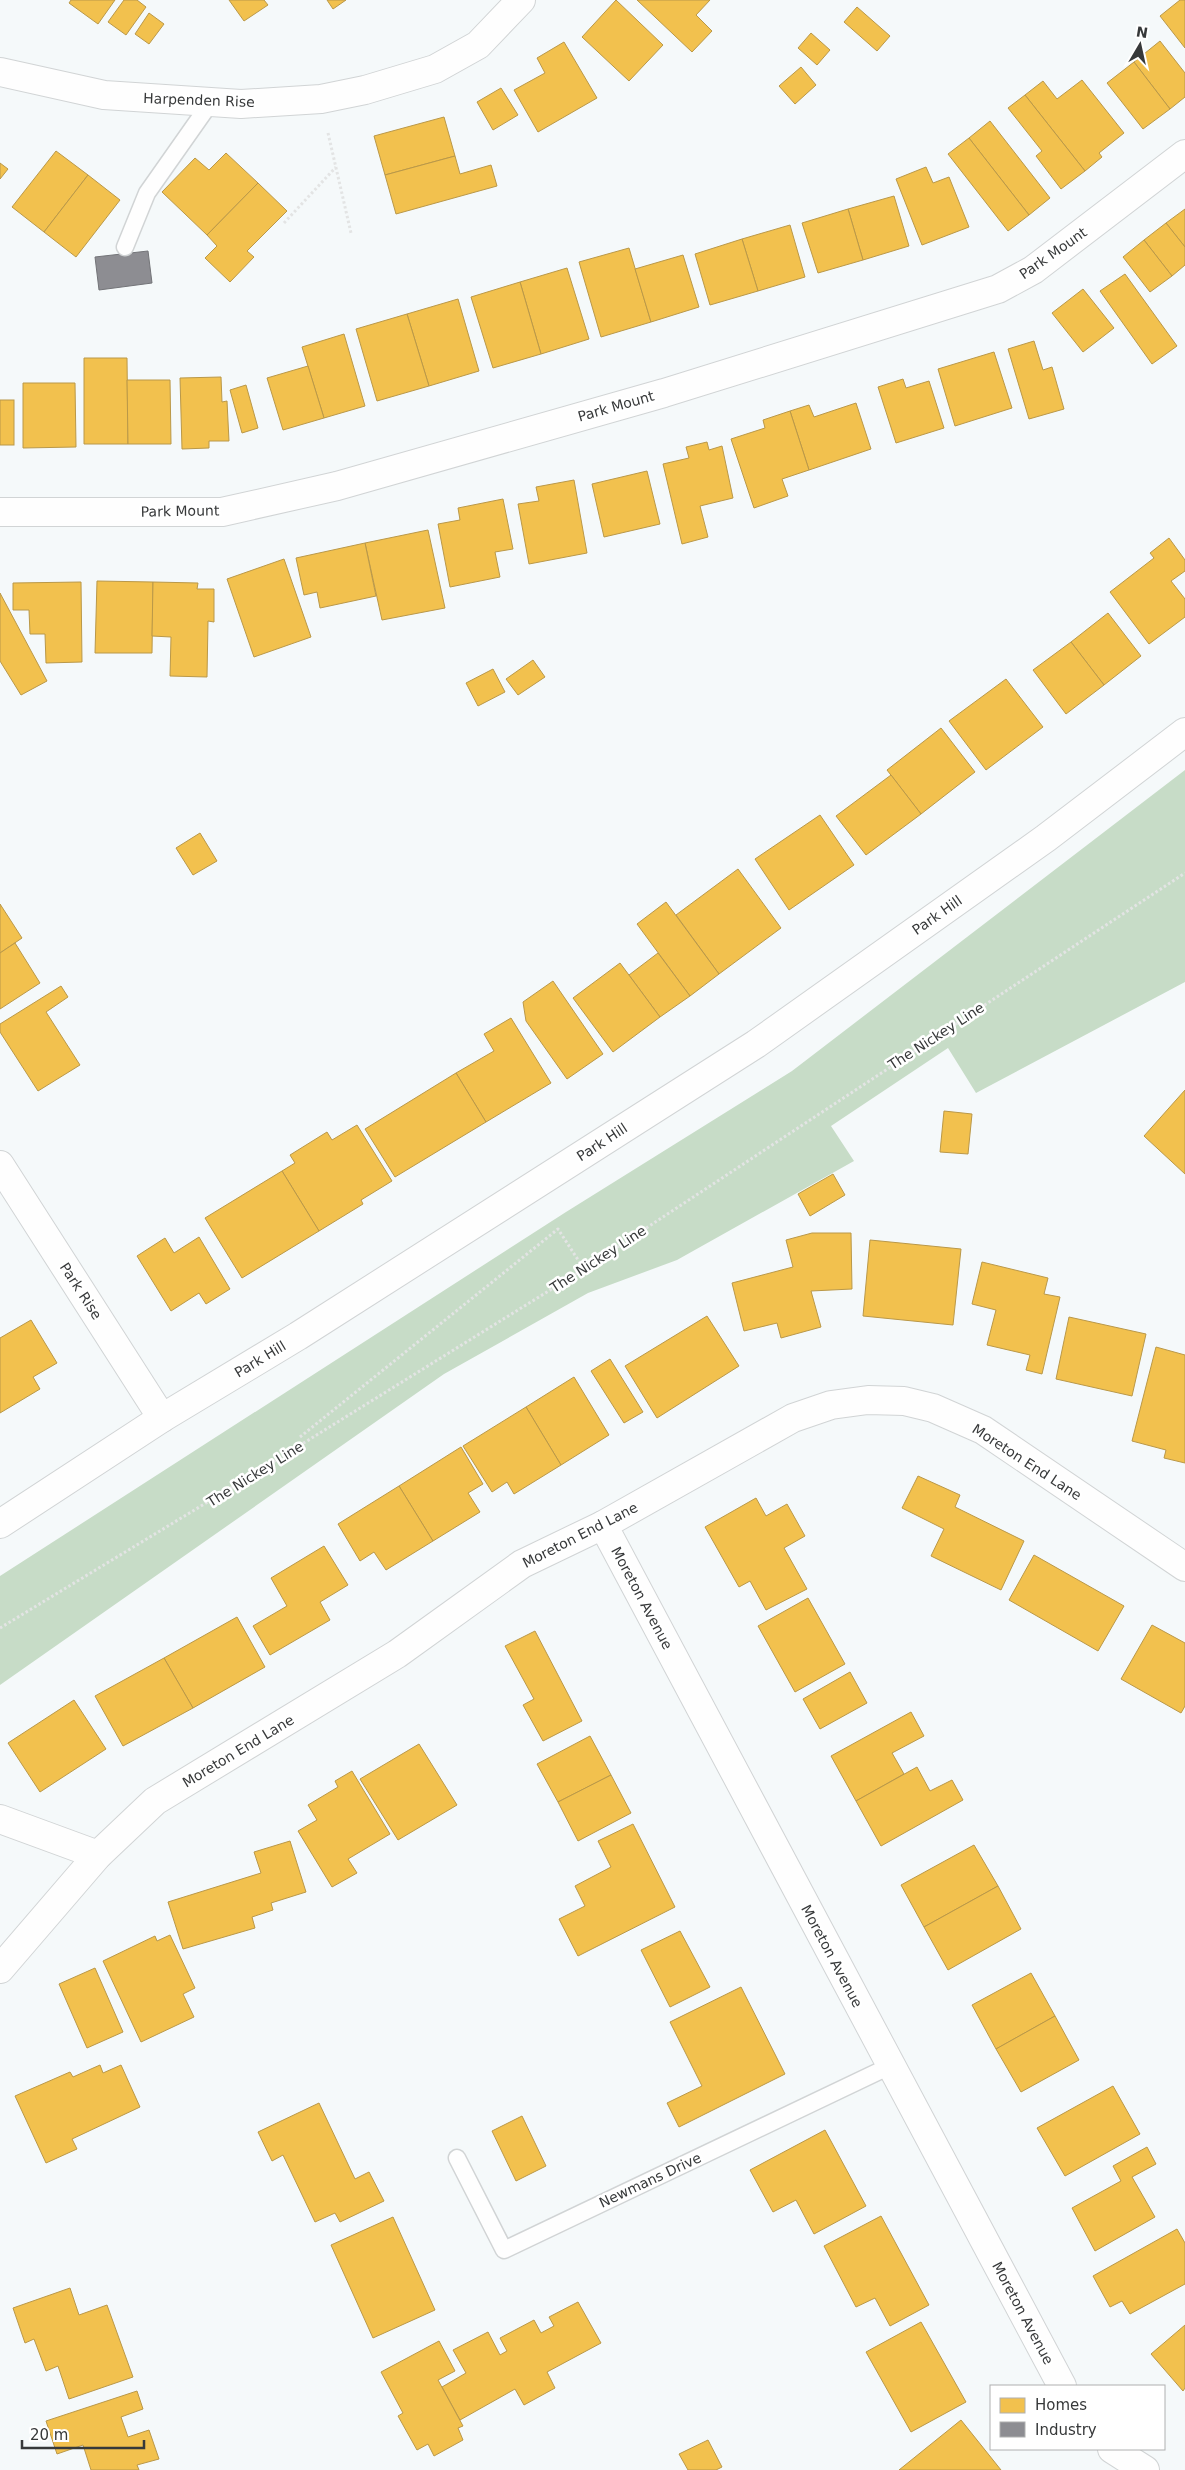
<svg xmlns="http://www.w3.org/2000/svg" width="1185" height="2470" font-family="'DejaVu Sans',sans-serif">
<rect width="100%" height="100%" fill="#f5f9fa"/>
<polygon fill="#c7dcc7" points="1185,770 1185,982 976,1093 948,1048 831,1126 854,1161 677,1260 588,1293 444,1374 0,1685 0,1576 566,1212 792,1071"/>
<g fill="#f2c14e" stroke="#ba9848">
<polygon points="71,0 115,0 98,24 69,3"/>
<polygon points="124,0 137,0 146,7 126,35 108,22"/>
<polygon points="229,0 264,0 268,5 244,21"/>
<polygon points="327,0 346,0 333,9"/>
<polygon points="616,0 663,45 629,81 582,37"/>
<polygon points="637,0 710,0 696,15 712,31 692,52"/>
<polygon points="1180,0 1185,0 1185,48 1160,16"/>
<polygon points="857,7 890,36 877,51 844,22"/>
<polygon points="149,13 164,24 149,44 135,34"/>
<polygon points="811,33 830,50 817,65 798,48"/>
<polygon points="1160,41 1185,73 1185,97 1170,109 1134,62"/>
<polygon points="564,42 597,98 538,132 514,90 545,73 537,58"/>
<polygon points="1134,62 1170,109 1143,129 1107,83"/>
<polygon points="801,67 816,85 795,104 779,86"/>
<polygon points="1082,80 1124,133 1099,153 1102,157 1085,171 1025,95 1043,81 1057,99"/>
<polygon points="501,88 518,115 493,130 477,102"/>
<polygon points="1025,95 1085,171 1061,189 1036,156 1042,151 1008,108"/>
<polygon points="444,117 455,156 385,175 374,136"/>
<polygon points="990,121 1050,198 1029,215 969,138"/>
<polygon points="969,138 1029,215 1008,231 948,154"/>
<polygon points="56,151 88,175 44,232 12,207"/>
<polygon points="226,153 258,183 207,235 162,192 195,158 209,170"/>
<polygon points="455,156 460,174 491,165 497,186 396,214 385,175"/>
<polygon points="0,163 8,169 0,179"/>
<polygon points="926,167 933,183 949,177 969,227 922,245 896,179"/>
<polygon points="88,175 120,200 76,257 44,232"/>
<polygon points="258,183 287,211 247,251 254,257 230,282 205,258 217,246 207,235"/>
<polygon points="894,196 909,246 863,260 848,209"/>
<polygon points="848,209 863,260 818,273 802,223"/>
<polygon points="1185,209 1185,247 1166,223"/>
<polygon points="1166,223 1185,247 1185,265 1172,276 1144,240"/>
<polygon points="790,225 805,277 758,291 742,239"/>
<polygon points="742,239 758,291 710,305 695,254"/>
<polygon points="1144,240 1172,276 1150,292 1123,257"/>
<polygon points="629,248 651,322 601,337 579,262"/>
<polygon points="683,255 699,307 651,322 635,269"/>
<polygon points="567,268 589,339 541,354 520,282"/>
<polygon points="1125,274 1177,346 1152,364 1100,291"/>
<polygon points="520,282 541,354 493,368 471,297"/>
<polygon points="1083,289 1114,328 1083,352 1052,313"/>
<polygon points="458,299 479,371 429,386 407,314"/>
<polygon points="407,314 429,386 377,401 356,329"/>
<polygon points="344,334 365,406 324,418 302,347"/>
<polygon points="1034,341 1043,370 1052,367 1064,409 1029,419 1008,349"/>
<polygon points="994,352 1012,408 955,426 938,369"/>
<polygon points="84,358 127,358 128,444 84,444"/>
<polygon points="308,366 324,418 283,430 267,378"/>
<polygon points="221,377 222,402 227,401 229,441 209,441 209,448 182,449 180,378"/>
<polygon points="903,379 906,388 929,381 944,428 896,443 878,387"/>
<polygon points="127,380 170,380 171,444 128,444"/>
<polygon points="23,383 75,383 76,447 23,448"/>
<polygon points="246,385 258,428 242,433 230,390"/>
<rect x="0" y="400" width="14" height="45"/>
<polygon points="856,403 871,449 809,470 790,411 809,405 814,417"/>
<polygon points="790,411 809,470 782,479 788,496 754,508 731,439 765,428 763,420"/>
<polygon points="707,442 709,450 722,446 733,498 700,506 708,537 682,544 663,464 689,458 686,447"/>
<polygon points="647,471 660,524 604,537 592,484"/>
<polygon points="574,480 587,553 529,564 518,504 539,501 536,487"/>
<polygon points="503,499 513,549 495,552 500,577 450,587 438,524 460,520 458,508"/>
<polygon points="428,530 445,608 382,620 365,543"/>
<polygon points="1169,538 1185,560 1185,571 1171,581 1185,599 1185,617 1149,644 1110,592 1154,558 1150,553"/>
<polygon points="365,543 376,596 320,608 317,592 304,595 296,558"/>
<polygon points="284,559 311,637 254,657 227,579"/>
<polygon points="97,581 153,582 152,653 95,653"/>
<polygon points="81,582 82,662 46,663 45,634 30,634 29,610 13,610 13,583"/>
<polygon points="153,582 198,583 197,589 214,589 214,622 208,621 207,677 170,676 171,637 152,636"/>
<polygon points="0,593 47,681 21,695 0,661"/>
<polygon points="1108,613 1141,656 1104,685 1071,642"/>
<polygon points="1071,642 1104,685 1066,714 1033,670"/>
<polygon points="533,660 545,677 518,695 506,679"/>
<polygon points="493,669 505,692 478,706 466,683"/>
<polygon points="1006,679 1043,727 986,770 949,721"/>
<polygon points="941,728 975,772 921,814 887,770"/>
<polygon points="891,775 921,814 866,855 836,816"/>
<polygon points="820,815 854,865 789,910 755,859"/>
<polygon points="200,833 217,861 193,875 176,848"/>
<polygon points="738,869 781,928 719,974 676,915"/>
<polygon points="666,902 719,974 690,996 637,924"/>
<polygon points="0,904 22,938 0,953"/>
<polygon points="15,943 40,983 0,1009 0,953"/>
<polygon points="658,953 690,996 660,1017 629,975"/>
<polygon points="620,963 660,1017 613,1052 573,998"/>
<polygon points="553,981 603,1054 567,1079 526,1021 523,1002"/>
<polygon points="61,986 68,997 46,1012 80,1065 38,1091 0,1032 0,1024"/>
<polygon points="511,1018 551,1083 486,1122 456,1073 494,1051 484,1034"/>
<polygon points="456,1073 486,1122 395,1177 365,1129"/>
<polygon points="1185,1090 1185,1174 1144,1136"/>
<polygon points="944,1111 972,1114 968,1154 940,1152"/>
<polygon points="357,1125 392,1181 361,1200 363,1204 319,1231 282,1171 295,1163 290,1155 327,1132 332,1140"/>
<polygon points="282,1171 319,1231 242,1278 205,1218"/>
<polygon points="833,1174 845,1195 810,1216 798,1194"/>
<polygon points="812,1233 851,1233 852,1289 811,1291 821,1327 781,1338 777,1323 744,1331 732,1283 793,1267 786,1240"/>
<polygon points="199,1237 230,1289 206,1304 199,1293 171,1311 137,1256 165,1238 174,1253"/>
<polygon points="870,1240 961,1249 953,1325 863,1316"/>
<polygon points="982,1262 1048,1278 1044,1294 1060,1297 1042,1374 1026,1370 1030,1355 987,1345 996,1310 972,1304"/>
<polygon points="707,1316 739,1366 657,1418 625,1366"/>
<polygon points="1069,1317 1146,1334 1132,1396 1056,1379"/>
<polygon points="31,1320 57,1363 33,1377 40,1389 0,1413 0,1338"/>
<polygon points="1156,1347 1185,1355 1185,1463 1164,1458 1166,1450 1132,1441"/>
<polygon points="610,1359 643,1412 624,1423 591,1371"/>
<polygon points="574,1377 609,1435 561,1465 526,1407"/>
<polygon points="526,1407 561,1465 514,1494 507,1482 492,1492 463,1446"/>
<polygon points="461,1447 483,1484 468,1493 480,1512 433,1541 399,1486"/>
<polygon points="918,1476 960,1495 955,1507 1024,1541 1001,1590 931,1556 944,1529 902,1508"/>
<polygon points="399,1486 433,1541 386,1570 374,1552 360,1561 338,1524"/>
<polygon points="756,1498 766,1516 787,1504 805,1536 784,1548 807,1589 766,1610 750,1581 739,1587 705,1527"/>
<polygon points="324,1546 348,1585 320,1602 330,1620 270,1655 253,1626 287,1606 271,1578"/>
<polygon points="1034,1555 1124,1606 1098,1651 1009,1600"/>
<polygon points="808,1598 845,1664 795,1692 758,1626"/>
<polygon points="237,1617 265,1667 193,1708 164,1658"/>
<polygon points="1152,1625 1185,1643 1185,1706 1181,1713 1121,1679"/>
<polygon points="535,1631 582,1721 543,1741 523,1705 534,1699 505,1646"/>
<polygon points="164,1658 193,1708 123,1746 95,1696"/>
<polygon points="850,1672 867,1703 820,1729 803,1699"/>
<polygon points="74,1700 106,1749 40,1792 8,1743"/>
<polygon points="911,1712 924,1736 892,1753 904,1774 856,1801 831,1756"/>
<polygon points="590,1736 611,1775 558,1802 537,1764"/>
<polygon points="419,1744 457,1805 398,1840 360,1779"/>
<polygon points="917,1767 930,1791 952,1780 963,1800 881,1846 856,1801"/>
<polygon points="352,1771 390,1834 348,1859 357,1873 332,1887 298,1831 317,1820 308,1805 338,1787 335,1781"/>
<polygon points="611,1775 631,1813 578,1841 558,1802"/>
<polygon points="633,1824 675,1907 578,1956 559,1919 585,1906 575,1886 611,1867 598,1841"/>
<polygon points="290,1841 306,1892 271,1903 273,1910 252,1917 255,1928 183,1949 168,1902 261,1873 254,1852"/>
<polygon points="974,1845 998,1886 924,1927 901,1885"/>
<polygon points="998,1886 1021,1929 948,1970 924,1927"/>
<polygon points="680,1931 710,1987 670,2007 641,1950"/>
<polygon points="170,1935 195,1988 183,1994 194,2017 141,2042 103,1961 155,1936 157,1941"/>
<polygon points="95,1968 123,2032 87,2048 59,1984"/>
<polygon points="1031,1973 1055,2016 996,2049 972,2005"/>
<polygon points="741,1987 785,2074 679,2127 667,2103 702,2086 670,2022"/>
<polygon points="1055,2016 1079,2060 1021,2092 996,2049"/>
<polygon points="100,2065 103,2073 121,2065 140,2107 72,2139 77,2149 46,2163 15,2096 70,2072 73,2077"/>
<polygon points="1113,2086 1140,2134 1065,2176 1037,2128"/>
<polygon points="319,2103 355,2179 369,2172 384,2201 340,2222 335,2213 315,2222 283,2155 272,2161 258,2132"/>
<polygon points="522,2116 546,2166 516,2181 492,2131"/>
<polygon points="825,2130 866,2206 814,2234 796,2200 773,2212 750,2170"/>
<polygon points="1147,2147 1156,2164 1132,2177 1155,2217 1095,2251 1072,2208 1121,2181 1113,2166"/>
<polygon points="881,2216 929,2305 890,2326 875,2298 856,2307 824,2246"/>
<polygon points="393,2217 435,2310 373,2338 331,2245"/>
<polygon points="1177,2229 1185,2243 1185,2284 1130,2314 1122,2301 1110,2307 1093,2276"/>
<polygon points="70,2288 79,2315 107,2305 133,2377 69,2399 58,2366 46,2371 34,2339 25,2343 13,2308"/>
<polygon points="578,2302 601,2343 547,2372 555,2388 524,2405 515,2389 460,2420 442,2387 466,2373 453,2350 488,2332 500,2355 507,2351 500,2338 534,2320 541,2333 554,2326 549,2317"/>
<polygon points="921,2322 966,2402 911,2432 866,2352"/>
<polygon points="1185,2325 1185,2388 1183,2391 1151,2354"/>
<polygon points="439,2341 455,2371 438,2380 463,2426 458,2428 463,2440 434,2456 428,2444 417,2450 398,2416 403,2413 381,2372"/>
<polygon points="137,2391 143,2409 121,2417 128,2437 149,2430 159,2459 137,2465 139,2470 91,2470 83,2445 57,2454 46,2421"/>
<polygon points="961,2420 1001,2470 899,2470"/>
<polygon points="708,2440 722,2467 716,2470 688,2470 679,2454"/>
</g>
<polygon fill="#8d8d92" stroke="#737478" points="148,251 152,283 99,290 95,257"/>
<g fill="none" stroke-linecap="round" stroke-linejoin="round">
<defs>
<g id="lane">
<polyline points="125,247 147,193 211,102"/>
<polyline points="457,2158 504,2250 890,2066"/>
</g>
<g id="street">
<polyline points="0,72 104,95 241,104 321,99 365,90 435,69 478,45 521,0"/>
<polyline points="0,512 222,512 337,486 664,393 998,289 1033,270 1185,154"/>
<polyline points="0,1165 162,1418"/>
<polyline points="0,1524 162,1418 298,1336 756,1044 1046,838 1185,732"/>
<polyline points="603,1525 1062,2386"/>
<polyline points="0,1819 98,1855"/>
<polyline points="0,1969 98,1855 155,1801 397,1654 522,1564 603,1525 793,1418 831,1405 868,1400 904,1401 933,1408 983,1430 1185,1567"/>
<polyline points="1112,2449 1145,2470"/>
</g>
</defs>
<use href="#lane" stroke="#d1d4d5" stroke-width="19"/>
<use href="#street" stroke="#d1d4d5" stroke-width="30"/>
<g stroke="#e3e4e4" stroke-width="3" stroke-dasharray="2.5 2.5" stroke-linecap="butt">
<polyline points="328,133 351,233"/>
<polyline points="284,223 336,167"/>
<polyline points="300,1437 558,1229 584,1269"/>
<polyline points="0,1628 257,1472 584,1269 1185,873"/>
</g>
<use href="#lane" stroke="#fefefe" stroke-width="16"/>
<use href="#street" stroke="#fefefe" stroke-width="28"/>
</g>
<g text-anchor="middle" stroke-width="5" stroke-linejoin="round" paint-order="stroke">
<g font-size="14" fill="#37393a" stroke="#fff">
<text transform="translate(199 100) rotate(2)" y="5">Harpenden Rise</text>
<text transform="translate(1053 253) rotate(-35)" y="5">Park Mount</text>
<text transform="translate(616 406) rotate(-16)" y="5">Park Mount</text>
<text transform="translate(180 511) rotate(-1)" y="5">Park Mount</text>
<text transform="translate(937 915) rotate(-35)" y="5">Park Hill</text>
<text transform="translate(936 1036) rotate(-33)" y="5">The Nickey Line</text>
<text transform="translate(602 1142) rotate(-33)" y="5">Park Hill</text>
<text transform="translate(598 1259) rotate(-33)" y="5">The Nickey Line</text>
<text transform="translate(81 1291) rotate(57)" y="5">Park Rise</text>
<text transform="translate(260 1359) rotate(-31)" y="5">Park Hill</text>
<text transform="translate(1027 1462) rotate(33)" y="5">Moreton End Lane</text>
<text transform="translate(255 1474) rotate(-32)" y="5">The Nickey Line</text>
<text transform="translate(580 1535) rotate(-27)" y="5">Moreton End Lane</text>
<text transform="translate(642 1598) rotate(62)" y="5">Moreton Avenue</text>
<text transform="translate(238 1751) rotate(-31)" y="5">Moreton End Lane</text>
<text transform="translate(832 1956) rotate(62)" y="5">Moreton Avenue</text>
<text transform="translate(650 2180) rotate(-25)" y="5">Newmans Drive</text>
<text transform="translate(1023 2313) rotate(62)" y="5">Moreton Avenue</text>
</g>
</g>
<rect x="990" y="2385" width="175" height="65" fill="#ffffff" stroke="#afb0b0"/>
<rect x="1000" y="2398" width="25" height="15" fill="#f2c14e" stroke="#afb0b0"/>
<text x="1035" y="2410" font-size="15" fill="#37393a">Homes</text>
<rect x="1000" y="2422" width="25" height="15" fill="#8d8d92" stroke="#afb0b0"/>
<text x="1035" y="2435" font-size="15" fill="#37393a">Industry</text>
<g transform="translate(1140 45) rotate(9)" stroke="#ffffff" stroke-width="4" paint-order="stroke">
<path d="M0-4L9 19L0 12L-9 19Z" fill="#37393a"/>
<text y="-8" font-size="14" font-weight="bold" text-anchor="middle" fill="#37393a">N</text>
</g>
<path d="M22 2440v8h122v-8" fill="none" stroke="#37393a" stroke-width="2.5"/>
<text x="30" y="2440" font-size="15" fill="#37393a" stroke="#ffffff" stroke-width="4" paint-order="stroke">20 m</text>
</svg>
